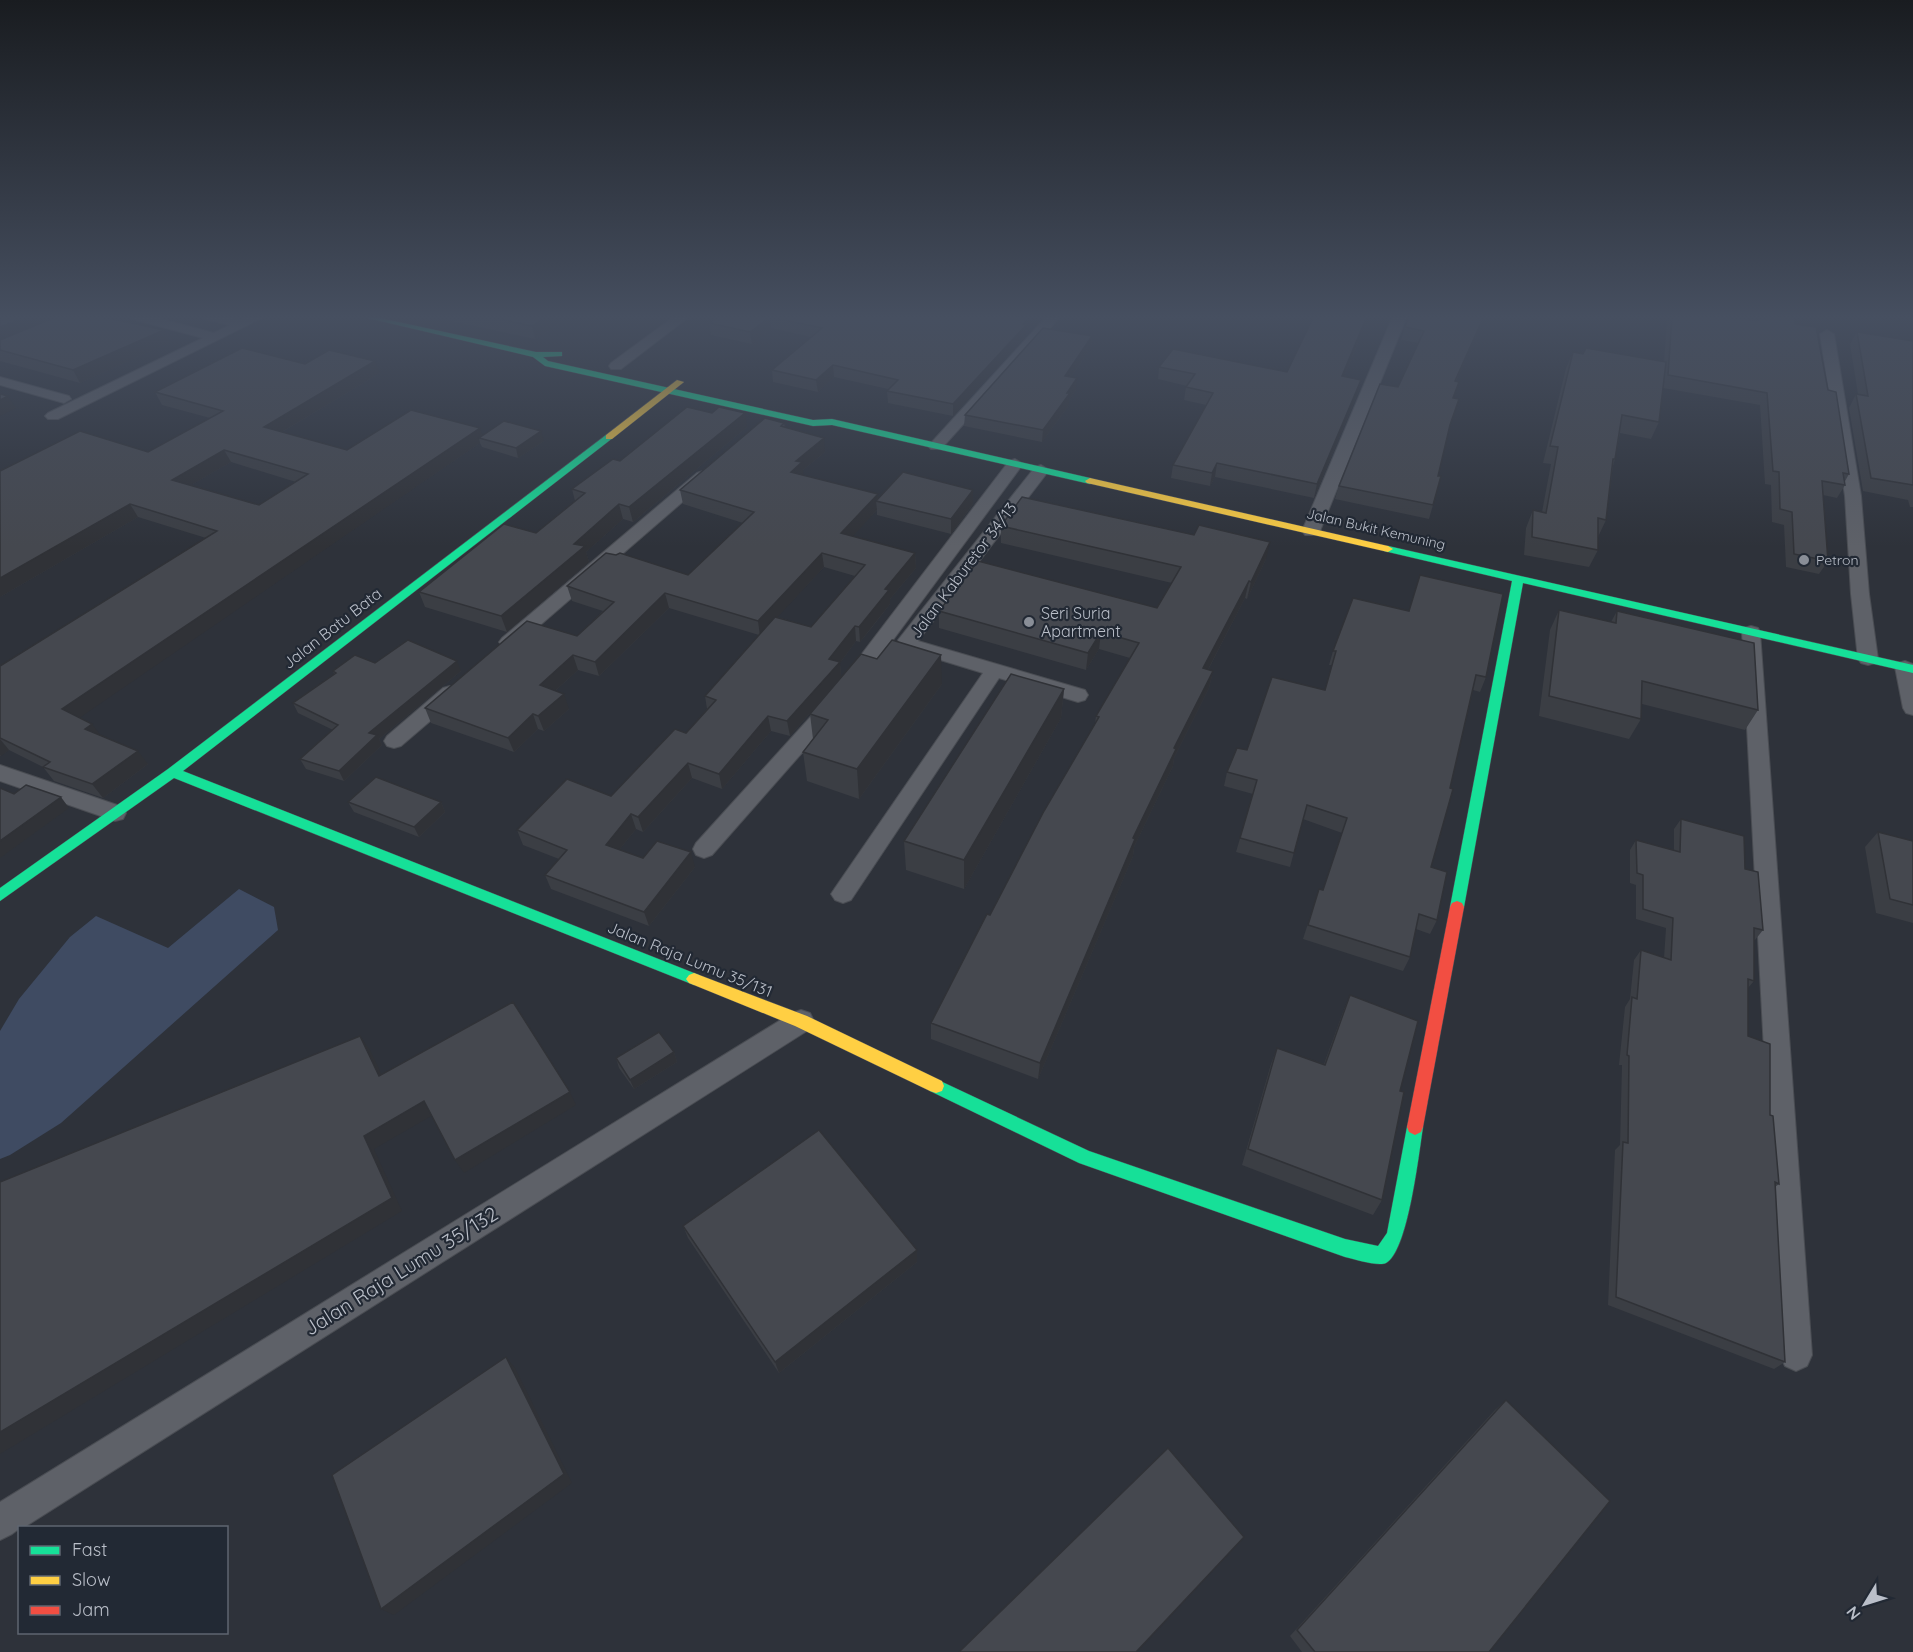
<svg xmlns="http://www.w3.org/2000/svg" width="1913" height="1652" font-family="Quicksand,sans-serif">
<rect width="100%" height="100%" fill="#2e323a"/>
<polygon fill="#3f4b62" points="239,889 274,907 278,930 61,1123 10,1155 0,1159 0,1031 19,999 70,937 96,916 168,948"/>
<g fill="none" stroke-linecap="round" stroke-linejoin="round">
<defs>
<g id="street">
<polygon points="131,316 150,316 214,333 230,325 204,319 203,316 223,316 240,320 250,316 266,316 58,419 48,419 45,416 48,413 203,338 132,319"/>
<polygon points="675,316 690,316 621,369 611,369 609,366 611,363"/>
<polygon points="1047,316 1061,316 941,449 931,449 928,446 931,443"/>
<polygon points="1393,316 1407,316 1320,531 1317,535 1305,535 1302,531"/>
<polygon points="1827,330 1834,334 1861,496 1869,594 1878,659 1875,663 1868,665 1861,663 1858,659 1851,594 1845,496 1820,334"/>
<polygon points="0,377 69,396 71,399 64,403 0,385"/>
<polygon points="1015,459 1023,464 859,686 852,687 845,686 842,681 845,676 1009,461"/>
<polygon points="1041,465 1049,470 1047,473 918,641 1085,690 1088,695 1085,700 1078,702 999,678 851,900 843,903 835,900 831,894 835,888 983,673 901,648 898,640 1035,467"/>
<polygon points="703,471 711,476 709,479 516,646 502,646 499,642 502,638 697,473"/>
<polygon points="1751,626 1758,628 1760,632 1812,1355 1807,1366 1796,1371 1785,1366 1780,1355 1742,632 1744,628"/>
<polygon points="1905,661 1913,664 1913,715 1906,713 1903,708 1895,667 1898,663"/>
<polygon points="450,686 457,688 460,693 457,698 401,746 394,748 387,746 384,741 387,736 443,688"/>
<polygon points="831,700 838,702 841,707 838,712 712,855 704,858 696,855 693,849 696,843 824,702"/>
<polygon points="0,765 123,807 126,813 123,819 115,821 0,781"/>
<polygon points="801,1010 810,1013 814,1021 810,1029 23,1528 20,1528 12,1534 0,1540 0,1502 792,1013"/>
</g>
<g id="fast">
<polygon points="359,316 371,316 536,352 562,352 562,356 543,357 548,361 813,420 832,419 1090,478 1095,481 1090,484 832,425 813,426 545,366 533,357"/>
<polygon points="606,435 614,437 183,771 699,975 702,979 699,983 694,985 689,983 174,778 0,901 0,888 168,769"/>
<polygon points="1388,546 1913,665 1913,673 1523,583 1464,907 1462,911 1452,911 1450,907 1512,581 1384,551 1384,547"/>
<path d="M 936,1079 L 1089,1151 L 1345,1239 L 1378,1246 L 1387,1233 L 1407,1127 L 1409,1122 L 1415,1119 L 1421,1122 L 1423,1127 C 1419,1153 1408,1252 1386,1263 C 1379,1267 1354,1259 1345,1257 L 1079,1163 L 930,1091 L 928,1086 L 930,1081 Z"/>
</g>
<g id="slow">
<polygon points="677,380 684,382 612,439 606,439 606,435"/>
<polygon points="1090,478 1388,546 1393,549 1388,552 1087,483 1085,481"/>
<polygon points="694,973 807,1016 942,1081 944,1086 942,1091 936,1093 930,1091 795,1026 689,983 686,979 689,975"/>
</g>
<polygon id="jam" points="1457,901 1462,903 1464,907 1423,1127 1421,1132 1415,1135 1409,1132 1407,1127 1450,907 1452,903"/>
</defs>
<use href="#street" stroke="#4a4d53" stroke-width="2"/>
<use href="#fast" stroke="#4c4f56" stroke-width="1"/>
<use href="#slow" stroke="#4c4f56" stroke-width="1"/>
<use href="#jam" stroke="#4c4f56" stroke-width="1"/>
<use href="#street" fill="#5e6168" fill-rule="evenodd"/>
<use href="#fast" fill="#16e098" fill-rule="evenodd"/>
<use href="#slow" fill="#ffcf43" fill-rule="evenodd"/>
<use href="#jam" fill="#f24e42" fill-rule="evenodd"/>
</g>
<g fill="#3b3e44" fill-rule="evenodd">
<polygon points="0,316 170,342 80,383 0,361"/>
<polygon points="428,316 572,316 535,339"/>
<polygon points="719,316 1025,316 1029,328 1025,332 1025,337 953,416 888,403 887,391 888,389 834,377 818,392 773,382 772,370 811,337 771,328 752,344 711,335 709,323"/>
<polygon points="1369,316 1344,377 1361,380 1358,393 1314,498 1215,477 1210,486 1171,478 1173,465 1206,405 1184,400 1186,387 1187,386 1158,379 1159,367 1287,372"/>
<polygon points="1374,316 1392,316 1389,319"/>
<polygon points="1408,316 1485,316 1456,381 1450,425 1438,476 1433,505 1429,519 1335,499 1339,486 1398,387 1419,343 1401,340"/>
<polygon points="1669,316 1723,316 1757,321 1758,318 1761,318 1762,316 1795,316 1795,324 1828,390 1849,474 1844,483 1845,485 1837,498 1823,495 1828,561 1819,574 1786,567 1784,525 1772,522 1771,485 1765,484 1760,405 1663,388 1659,422 1651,439 1620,433 1615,459 1613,466 1606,520 1598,537 1598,550 1589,567 1524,555 1526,528 1533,510 1542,512 1551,464 1543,463 1566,368 1573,352 1583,354 1664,362 1667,319"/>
<polygon points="1857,332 1913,341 1913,507 1910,507 1908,500 1863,491 1849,408 1856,394 1858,394 1850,344"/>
<polygon points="1092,336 1091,348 1071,377 1076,390 1069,400 1069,405 1042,442 964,426 965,415"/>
<path d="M 305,364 L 380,373 L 282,432 L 347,450 L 482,435 L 544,441 L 518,458 L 482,447 L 480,443 L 79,717 L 101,736 L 148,764 L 103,798 L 54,781 L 43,767 L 9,750 L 0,756 L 0,666 L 206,538 L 138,517 L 0,597 L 148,452 L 210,418 L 162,405 L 155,392 ZM 231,462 L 296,482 L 259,505 L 191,485 Z"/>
<path d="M 784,423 L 785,427 L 825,452 L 803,470 L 803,475 L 878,494 L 878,499 L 973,490 L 973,504 L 951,534 L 877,515 L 877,510 L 852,536 L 915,553 L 916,568 L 890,599 L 890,604 L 873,626 L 860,642 L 856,641 L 840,663 L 841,677 L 790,736 L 771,731 L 722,789 L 692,778 L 643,832 L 636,829 L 619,850 L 643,858 L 695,867 L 649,926 L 551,889 L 545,875 L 559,859 L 523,845 L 517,830 L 611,796 L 686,733 L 707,709 L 705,696 L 759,635 L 669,608 L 599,676 L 578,670 L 555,691 L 569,709 L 544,731 L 538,729 L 514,752 L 431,723 L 425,708 L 577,636 L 603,611 L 572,601 L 567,586 L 688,575 L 743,523 L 683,504 L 680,490 ZM 824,567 L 855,576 L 811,627 L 777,617 Z"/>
<polygon points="747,427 633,522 623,519 586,552 589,562 507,632 425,607 419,592 536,533 575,501 572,489 620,461"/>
<polygon points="1001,526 1266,559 1247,599 1245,598 1208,670 1213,671 1209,688 1174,758 1173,766 1134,847 1133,856 1038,1079 931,1039 931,1023 1095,724 1096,716 1130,658 1099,649 1086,670 939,628 939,611 1157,608 1172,583 1001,543"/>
<polygon points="1420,575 1486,677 1480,692 1473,690 1431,867 1437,920 1430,934 1416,929 1410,957 1403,971 1303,939 1319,889 1323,890 1342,833 1303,819 1290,867 1236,852 1253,794 1224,786 1227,772 1247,750 1325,689 1332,665 1329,665 1333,651 1409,611"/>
<polygon points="1559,610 1611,622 1617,611 1758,710 1745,730 1642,704 1641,719 1629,739 1539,716 1550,630"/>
<polygon points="375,663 461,671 379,739 382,745 344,781 306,769 300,759 333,730 298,713 293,703 334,674 333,671"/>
<polygon points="942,684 859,799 807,781 803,752 813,739 810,714"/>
<polygon points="1064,689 1061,718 964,889 906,870 904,841"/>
<polygon points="348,802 441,802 445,812 419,837 354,812"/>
<polygon points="1681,819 1745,869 1763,930 1755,940 1754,940 1754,981 1748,988 1748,1036 1770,1115 1779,1184 1775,1187 1785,1362 1774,1369 1608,1305 1615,1150 1620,1145 1622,1065 1619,1065 1625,1007 1630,999 1634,960 1641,950 1664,958 1666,928 1636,919 1636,885 1630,883 1630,850 1636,840 1674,850 1674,829"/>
<polygon points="1878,832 1913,841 1913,923 1876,913 1865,847"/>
<polygon points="1350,995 1400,1091 1382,1200 1373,1215 1242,1165 1271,1064 1277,1048 1324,1064 1343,1012"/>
<polygon points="674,1052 677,1062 634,1089 619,1068 616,1058"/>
<polygon points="683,1226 917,1262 779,1373 688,1238"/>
<polygon points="1506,1400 1489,1652 1302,1652 1290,1636 1495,1410"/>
</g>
<g fill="#303237">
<polygon points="28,316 60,316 0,343 0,327"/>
<polygon points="548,316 572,316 535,339 532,326"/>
<polygon points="1030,316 1029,328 1025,332 1025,337 953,416 953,404"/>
<polygon points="1367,316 1369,316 1339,389 1342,376"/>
<polygon points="1484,316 1485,316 1450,393 1455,381"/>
<polygon points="770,317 771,328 752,344 750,332"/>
<polygon points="164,330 170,342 80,383 73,370"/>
<polygon points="1092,336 1091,348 1064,387 1065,376"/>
<polygon points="375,361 380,373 270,439 264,427"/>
<polygon points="833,365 834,377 818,392 816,380"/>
<polygon points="1077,378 1076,390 1069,400 1069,405 1042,442 1043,430"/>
<polygon points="1361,380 1358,393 1314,498 1317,484"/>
<polygon points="8,396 16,408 0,416 0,400"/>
<polygon points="745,413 747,427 633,522 629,507"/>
<polygon points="480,428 484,439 479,438 480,443 72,723 62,709"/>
<polygon points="541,431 544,441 518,458 516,448"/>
<polygon points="824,438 825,452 803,470 804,476 791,472 796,461"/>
<polygon points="224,450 231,462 179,492 172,480"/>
<polygon points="1217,463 1215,477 1210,486 1212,473"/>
<polygon points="973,490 973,504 951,534 951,519"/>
<polygon points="878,494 878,501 876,501 877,510 842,548 841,533"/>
<polygon points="130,504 138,517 0,597 0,578"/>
<polygon points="619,504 623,519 586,552 589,562 507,632 501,616 574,544"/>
<polygon points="1270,542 1266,559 1247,599 1251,582"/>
<polygon points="822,553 824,567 760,636 758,621"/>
<polygon points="915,553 916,568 890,599 890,604 860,642 859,627 885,589"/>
<polygon points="1249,581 1245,598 1200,685 1203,668"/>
<polygon points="665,593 669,608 599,676 595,662"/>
<polygon points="855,626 856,641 840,663 841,677 790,736 787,721 829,659"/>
<polygon points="1101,632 1099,649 1086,670 1088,653"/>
<polygon points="573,655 578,670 545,700 540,685"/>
<polygon points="941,655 942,684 859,799 857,769"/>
<polygon points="457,661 461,671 379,739 382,745 344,781 339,771 369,733"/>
<polygon points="1213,671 1209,688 1174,758 1173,766 1134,847 1133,856 1038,1079 1040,1063 1133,838 1174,748"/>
<polygon points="1064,689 1061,718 964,889 964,860"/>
<polygon points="564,694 569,709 544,731 538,716"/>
<polygon points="533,714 538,729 514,752 508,738"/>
<polygon points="768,716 771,731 722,789 719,774"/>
<polygon points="92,724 102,737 85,729"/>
<polygon points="0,739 9,750 1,756 0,755"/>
<polygon points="138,751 148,764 103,798 92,784"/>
<polygon points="688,763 692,778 643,832 638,817"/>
<polygon points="61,797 69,808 0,858 0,841"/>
<polygon points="441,802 445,812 419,837 414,827"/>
<polygon points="631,814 636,829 611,860 606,845"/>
<polygon points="691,852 695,867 649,926 644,912"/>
<polygon points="360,1036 370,1050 389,1090 379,1076"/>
<polygon points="674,1052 677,1062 634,1089 630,1080"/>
<polygon points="570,1092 576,1105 464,1173 455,1160"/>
<polygon points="424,1101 433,1115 374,1149 402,1211 0,1454 0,1432 364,1136"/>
<polygon points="917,1250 917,1262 779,1373 775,1362"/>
<polygon points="506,1357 515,1368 572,1483 394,1615 381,1609"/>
<polygon points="1244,1537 1137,1652 1136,1652"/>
</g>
<g fill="#45484f" stroke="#303237" stroke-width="1.5" fill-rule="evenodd">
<polygon points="0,316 28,316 0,327"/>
<polygon points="58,316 99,316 164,330 73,370 0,350 0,340"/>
<polygon points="485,316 548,316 532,326"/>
<polygon points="719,316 1030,316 1023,324 1026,325 953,404 887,391 898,380 833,365 816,380 772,370 822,328 770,317 750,332 709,323"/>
<polygon points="1314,316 1367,316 1342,376 1361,380 1317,484 1217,463 1212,473 1173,465 1213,393 1186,387 1195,374 1159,367 1173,349 1287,372"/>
<polygon points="1409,316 1484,316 1455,381 1459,382 1453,398 1459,399 1450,425 1438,476 1441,476 1433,505 1339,486 1380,384 1398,387 1424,331 1405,327"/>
<polygon points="1672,316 1723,316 1758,321 1758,318 1766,319 1766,316 1795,316 1795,324 1816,327 1828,390 1836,392 1849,474 1843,473 1845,485 1822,481 1828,561 1794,554 1792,512 1780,509 1779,472 1773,471 1767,393 1668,375"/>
<polygon points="1043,328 1092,336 1065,376 1077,378 1067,393 1070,393 1043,430 965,415"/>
<polygon points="1857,332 1913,341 1913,485 1871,478 1856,394 1868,396"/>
<path d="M 242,348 L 305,364 L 329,350 L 375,361 L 264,427 L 347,450 L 411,410 L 480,428 L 62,709 L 92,724 L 85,729 L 138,751 L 92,784 L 43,767 L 50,762 L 0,738 L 0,666 L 217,531 L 130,504 L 0,578 L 0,471 L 80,431 L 148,452 L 223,411 L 155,392 ZM 224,450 L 308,474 L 259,505 L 172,480 Z"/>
<polygon points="1586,348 1666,362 1659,422 1622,415 1615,459 1613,459 1606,520 1598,518 1598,550 1532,537 1533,510 1546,513 1558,447 1550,446 1573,352 1583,354"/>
<polygon points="0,394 8,396 0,400"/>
<polygon points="687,407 712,413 719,407 745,413 629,507 619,504 574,544 585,546 501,616 419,592 504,524 536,533 585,493 572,489 613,459 620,461"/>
<polygon points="765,418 784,423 781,426 824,438 796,461 802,462 791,472 878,494 841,533 915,553 885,589 889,590 872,611 859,627 855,626 829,659 840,662 787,721 768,716 719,774 688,763 638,817 631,814 606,845 643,858 657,841 691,852 644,912 545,875 567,850 517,830 567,779 611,796 675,729 686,733 716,700 705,696 775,617 811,627 865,565 822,553 758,621 665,593 595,662 573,655 540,685 564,694 538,716 533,714 508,738 425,708 527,621 577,636 614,602 567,586 606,553 616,555 620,553 688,575 754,512 680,490"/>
<polygon points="504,421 541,431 516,448 479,438"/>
<polygon points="903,472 973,490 951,519 876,501"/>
<polygon points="1022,497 1194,535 1199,525 1270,542 1251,582 1249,581 1203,668 1213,671 1174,748 1176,749 1133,838 1135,839 1040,1063 931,1023 987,914 990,915 1044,811 1099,717 1096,716 1139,643 1101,632 1088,653 939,611 978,561 1157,608 1181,567 1001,526"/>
<polygon points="1420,575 1503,594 1486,677 1476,675 1450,788 1453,789 1431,867 1447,872 1437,920 1419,914 1410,957 1308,925 1319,889 1323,890 1347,818 1307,805 1294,853 1240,838 1257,780 1227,772 1237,748 1247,750 1272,677 1325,690 1336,651 1333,651 1353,598 1409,611"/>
<polygon points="1559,610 1616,623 1617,611 1754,643 1758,710 1642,681 1641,719 1549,696"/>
<polygon points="408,640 457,661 369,733 377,735 339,771 300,759 338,725 293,703 336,673 333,671 355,655 375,663"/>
<polygon points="892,640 941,655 857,769 803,752 828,720 810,714 861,654 877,659"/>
<polygon points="1011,674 1064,689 964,860 904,841"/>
<polygon points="376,777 441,802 414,827 348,802"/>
<polygon points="26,785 61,797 0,841 0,788 14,794"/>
<polygon points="1681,819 1744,836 1745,869 1758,872 1763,930 1754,928 1754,981 1748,979 1748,1036 1770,1044 1770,1115 1773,1116 1779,1184 1775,1182 1785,1362 1616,1297 1623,1142 1628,1143 1629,1056 1627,1055 1632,997 1637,999 1641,950 1671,960 1673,918 1643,909 1643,875 1637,873 1636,840 1680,852"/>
<polygon points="1878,832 1913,841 1913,905 1890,899"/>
<polygon points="1350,995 1418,1021 1400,1091 1404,1092 1382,1200 1248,1149 1277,1048 1325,1065"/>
<polygon points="513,1002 570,1092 455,1160 424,1101 364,1136 392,1198 0,1432 0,1182 360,1036 379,1076"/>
<polygon points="659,1032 674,1052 630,1080 616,1058"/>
<polygon points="819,1130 917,1250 775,1362 683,1226"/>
<polygon points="506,1357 564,1474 381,1609 332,1475"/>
<polygon points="1506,1400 1610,1501 1489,1652 1315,1652 1297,1630"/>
<polygon points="1168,1448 1244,1537 1136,1652 959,1652"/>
</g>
<linearGradient id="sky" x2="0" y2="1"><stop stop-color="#191c20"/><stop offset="0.58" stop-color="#464f60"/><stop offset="1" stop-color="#464f60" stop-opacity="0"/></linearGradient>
<rect width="1913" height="547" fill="url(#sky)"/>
<g fill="#898e97" stroke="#222934" stroke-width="2">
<circle cx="1804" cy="560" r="6"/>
<circle cx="1029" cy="622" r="6"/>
</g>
<g text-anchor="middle" stroke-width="4.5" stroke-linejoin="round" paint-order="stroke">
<g font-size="14" fill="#babfc9" stroke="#222934">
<text transform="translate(1376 529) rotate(13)" y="5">Jalan Bukit Kemuning</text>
</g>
<g font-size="14" fill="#babfc9" stroke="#222934" text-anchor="start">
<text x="1816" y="565">Petron</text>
</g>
<g font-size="16" fill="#babfc9" stroke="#222934">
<text transform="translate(963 570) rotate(-53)" y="6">Jalan Kaburetor 34/13</text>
<text transform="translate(332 628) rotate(-38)" y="6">Jalan Batu Bata</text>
<text transform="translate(690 959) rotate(22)" y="6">Jalan Raja Lumu 35/131</text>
</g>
<g font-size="16" fill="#babfc9" stroke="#222934" text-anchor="start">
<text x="1041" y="619">Seri Suria<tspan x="1041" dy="18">Apartment</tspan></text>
</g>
<g font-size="20" fill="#babfc9" stroke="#222934">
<text transform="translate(401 1271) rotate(-32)" y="7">Jalan Raja Lumu 35/132</text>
</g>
</g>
<rect x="18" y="1526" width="210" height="108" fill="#222934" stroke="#5f6570" stroke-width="1.5"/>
<rect x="30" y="1546" width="30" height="9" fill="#16e098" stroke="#5f6570" stroke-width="1.5"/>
<text x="72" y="1556" font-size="18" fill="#babfc9">Fast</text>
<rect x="30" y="1576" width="30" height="9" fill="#ffcf43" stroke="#5f6570" stroke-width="1.5"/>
<text x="72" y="1586" font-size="18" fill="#babfc9">Slow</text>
<rect x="30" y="1606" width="30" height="9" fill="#f24e42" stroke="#5f6570" stroke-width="1.5"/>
<text x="72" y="1616" font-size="18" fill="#babfc9">Jam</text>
<g transform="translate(1865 1604) rotate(232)" stroke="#222934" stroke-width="4.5" paint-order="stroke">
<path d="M0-4.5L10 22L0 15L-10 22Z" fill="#babfc9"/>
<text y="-9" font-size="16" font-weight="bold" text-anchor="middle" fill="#babfc9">N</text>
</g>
</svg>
